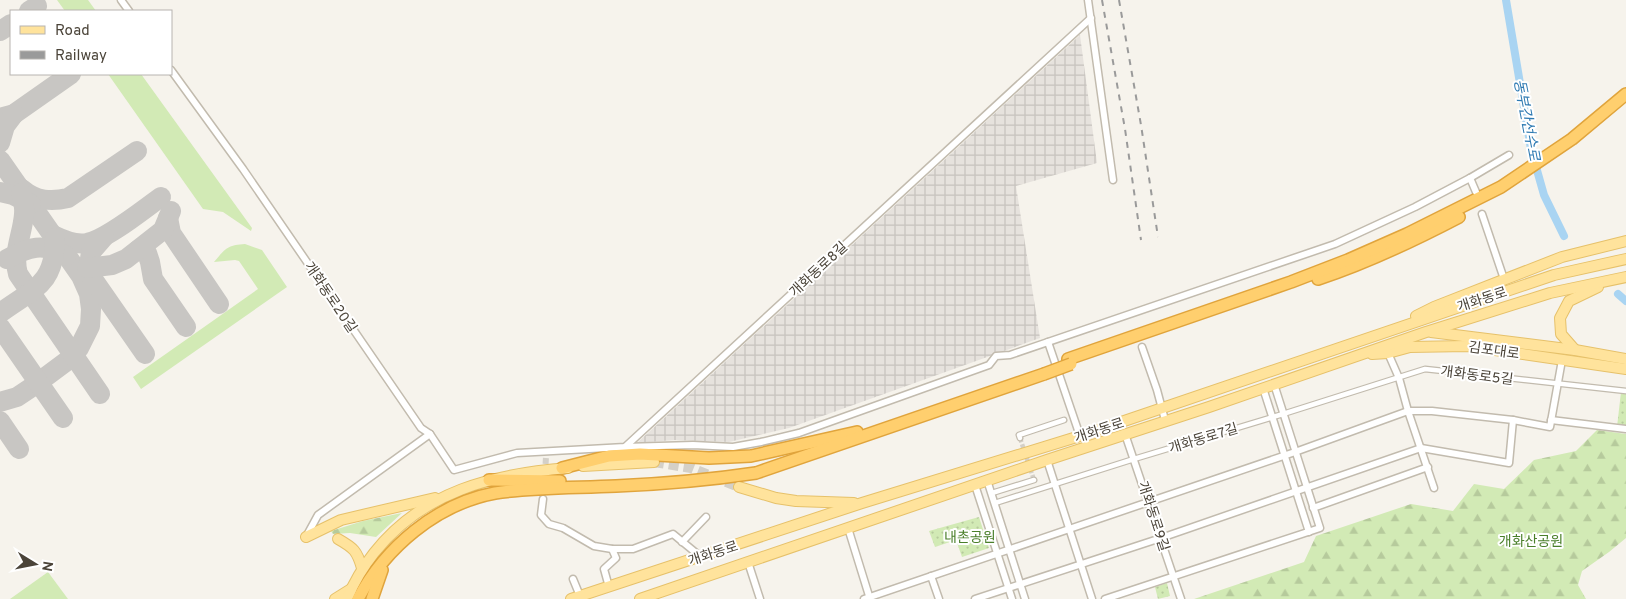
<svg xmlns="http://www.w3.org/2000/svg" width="1626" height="599" font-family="Overpass,'Noto Sans KR',sans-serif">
<defs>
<pattern id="industrial-grid" width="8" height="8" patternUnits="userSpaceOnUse" patternTransform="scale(1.25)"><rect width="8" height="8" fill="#e6e2dd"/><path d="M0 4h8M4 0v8" fill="none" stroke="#c7c3be"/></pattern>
<pattern id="forest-firs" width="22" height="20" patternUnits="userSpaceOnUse" patternTransform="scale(1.25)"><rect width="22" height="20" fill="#d2eab5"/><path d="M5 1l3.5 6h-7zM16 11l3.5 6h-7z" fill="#b6ca9c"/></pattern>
<pattern id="park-dots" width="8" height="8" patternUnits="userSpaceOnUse" patternTransform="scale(1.25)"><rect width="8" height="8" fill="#d2eab5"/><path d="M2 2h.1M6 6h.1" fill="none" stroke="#b6ca9c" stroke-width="1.8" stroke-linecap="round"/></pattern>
</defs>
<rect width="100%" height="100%" fill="#f6f3ec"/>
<polygon fill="url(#industrial-grid)" points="1080,35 1097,163 1016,186 1040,338 789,428 729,442 674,440 637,443"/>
<g fill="#d2eab5">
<polygon points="57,0 88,0 96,11 65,11"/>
<polygon points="108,74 141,74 252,228 251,231 223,212 203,209"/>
<path d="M 245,244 L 262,250 L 287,287 L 141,389 L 133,377 L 258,289 L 239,261 L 235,260 L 214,262 C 225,249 227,245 245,244 Z"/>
<polygon points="48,572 68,599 10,599"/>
</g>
<g fill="url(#forest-firs)">
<polygon points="1597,430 1626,434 1626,538 1609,552 1582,571 1578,585 1586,599 1194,599 1304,562 1316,536 1411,504 1453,511 1474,484 1504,489 1534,460 1576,451"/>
<polygon points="402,513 376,537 350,533 333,534 331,531 363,521"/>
</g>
<g fill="url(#park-dots)">
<polygon points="1621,392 1626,392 1626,428 1617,427"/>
<polygon points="979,517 989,548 962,557 956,540 935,547 929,531"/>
<polygon points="1167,583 1170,596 1158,599 1155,587"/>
</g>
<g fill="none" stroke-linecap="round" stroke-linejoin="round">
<g stroke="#a9d4f2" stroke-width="8">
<polyline points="1506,0 1531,149 1544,195 1564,236"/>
<polyline points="1618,294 1626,301"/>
</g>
<g stroke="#c8c6c3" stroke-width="20">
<polyline points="29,11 37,6"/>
<polyline points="0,31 11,24"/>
<polyline points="0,118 14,114 71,74"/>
<polyline points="0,143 5,126 14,114"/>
<polyline points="0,160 81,276 89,294 91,309 90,326 79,348 71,358 32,387 17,397 0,402"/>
<path d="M 22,189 C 36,201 51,202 68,198 L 137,151"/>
<polyline points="0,192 13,195 31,204"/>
<path d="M 21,193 C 32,221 10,246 18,274 L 100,394"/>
<polyline points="168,218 171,233 219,304"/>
<path d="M 53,235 C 63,240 76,245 87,243 C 106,240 144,209 161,197"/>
<polyline points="104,237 91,252 88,272 145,354"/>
<polyline points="138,250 147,253 150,262 153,279 186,327"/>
<path d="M 7,259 C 28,247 44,242 66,256"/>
<polyline points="87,268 112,265 126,259 163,230 171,211"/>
<path d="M 0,313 C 34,288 55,285 55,238"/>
<polyline points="0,327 63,418"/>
<polyline points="0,421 19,449"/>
</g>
<polyline stroke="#d4d0c8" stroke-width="4.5" stroke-dasharray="4.5 2" stroke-linecap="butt" points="1020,438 1034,480"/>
<polyline stroke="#d4d0c8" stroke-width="6" stroke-dasharray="6 3" stroke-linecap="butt" points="545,473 546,457"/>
<polyline stroke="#d4d0c8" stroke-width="10" stroke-dasharray="10 5" stroke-linecap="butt" points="654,462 691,468 739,487"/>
<defs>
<g id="pedestrian">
<polyline points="1020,438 1019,435 1064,420"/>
<polyline points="992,493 1034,480"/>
<polyline points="995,503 1134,459 1283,414 1425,369 1626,391"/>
</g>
<g id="minor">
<polyline points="121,0 129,11"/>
<polyline points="1088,0 1113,180"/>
<polyline points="171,70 243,169 421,428 430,434 454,470 517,453 625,447 1091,18"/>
<polyline points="1470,178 1476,192"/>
<polyline points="1482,214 1504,279"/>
<polyline points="1048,342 1080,436"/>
<polyline points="1142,347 1157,390 1165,420"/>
<polyline points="1388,353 1399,378 1408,411 1434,488"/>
<polyline points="1263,388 1309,532"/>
<polyline points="1551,420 1626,429"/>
<polyline points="1125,434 1181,599"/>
<polyline points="625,447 693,445 733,447 761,442 799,433 989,365 996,356 1010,355 1335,244 1415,207 1470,178 1509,155"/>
<polyline points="1047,460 1092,599"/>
<polyline points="987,480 1025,599"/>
<polyline points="975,485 1012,599"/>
<polyline points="543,499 541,515 549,524 563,528 594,546 612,549 616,558 604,569 609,587"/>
<polyline points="1313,508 1428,467"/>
<polyline points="848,528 870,599"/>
<polyline points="306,537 318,515 430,434"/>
<polyline points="682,542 706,517"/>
<polyline points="612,549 633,549 673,534 701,557"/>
<polyline points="748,562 760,599"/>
<polyline points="931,576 939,599"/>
<polyline points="573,579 580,596"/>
<polyline points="864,599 1295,452 1408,411 1432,411 1513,420 1550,427 1562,360"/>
<polyline points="975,599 1161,538 1421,448 1509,463 1513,420"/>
<polyline points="1105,599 1320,528 1274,384"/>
</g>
<g id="primary">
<polyline points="1416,316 1434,307 1562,257 1626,241"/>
<polyline points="1431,332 1575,350 1626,359"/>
<polyline points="1575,350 1561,334 1560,318 1569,301 1598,287"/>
<polyline points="1372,354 1388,353 1410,347 1467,346 1626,369"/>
<polyline points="583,466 654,462"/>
<polyline points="739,487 776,498 796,501 854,503"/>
<polyline points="306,537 341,520 435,498"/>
<path d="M 338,539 C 354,548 357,551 362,568"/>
<polyline points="335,599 351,589"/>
<path d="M 347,599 C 354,582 363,567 374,553 C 423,491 493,474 568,468"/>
<polyline points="571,599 862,503 1080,436 1554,275 1626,259"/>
<polyline points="640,599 1047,460 1209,407 1426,332 1550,293 1626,277"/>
</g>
<g id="motorway">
<path d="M 1318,279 C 1367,263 1413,241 1459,217"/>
<polyline points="1068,359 1291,282 1348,260 1407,234 1501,187 1572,139 1626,94"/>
<polyline points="562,468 609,456 640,454 709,458 751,456 857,432"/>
<polyline points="489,480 560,481"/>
<path d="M 358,599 C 385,548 436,504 495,493 C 534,487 576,488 616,486 C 663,484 709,480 756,473 L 1044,374"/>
<polyline points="372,599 382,570"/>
</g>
</defs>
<use href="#pedestrian" stroke="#c2bbae" stroke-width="7"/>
<use href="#minor" stroke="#c2bbae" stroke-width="9"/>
<use href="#primary" stroke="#e6c16a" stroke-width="12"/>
<use href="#motorway" stroke="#e0a43c" stroke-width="14"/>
<use href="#pedestrian" stroke="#fff" stroke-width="4.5"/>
<use href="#minor" stroke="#fff" stroke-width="6"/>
<use href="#primary" stroke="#ffe39c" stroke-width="10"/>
<use href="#motorway" stroke="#ffcf6e" stroke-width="11"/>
<g stroke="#9a9a9a" stroke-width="2" stroke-dasharray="6 6" stroke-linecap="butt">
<polyline points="1102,0 1125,129 1141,240"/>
<polyline points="1119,0 1141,125 1158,237"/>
</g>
<defs>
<polyline id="motorway-bridge" points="1044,374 1071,364"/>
</defs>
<use href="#motorway-bridge" stroke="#e0a43c" stroke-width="14" stroke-linecap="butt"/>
<use href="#motorway-bridge" stroke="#ffcf6e" stroke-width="11"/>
</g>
<g text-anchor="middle" stroke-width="4" stroke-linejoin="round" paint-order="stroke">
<g font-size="14" fill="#4b4439" stroke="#fff">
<text transform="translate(818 269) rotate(-43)" y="5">개화동로8길</text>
<text transform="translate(331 297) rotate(56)" y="5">개화동로20길</text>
<text transform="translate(1482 299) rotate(-18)" y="5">개화동로</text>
<text transform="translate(1494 350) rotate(8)" y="5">김포대로</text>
<text transform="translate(1477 375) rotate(7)" y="5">개화동로5길</text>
<text transform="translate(1099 430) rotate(-18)" y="5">개화동로</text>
<text transform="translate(1203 438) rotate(-17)" y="5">개화동로7길</text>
<text transform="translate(1154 516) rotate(72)" y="5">개화동로9길</text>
<text transform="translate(713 553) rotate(-18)" y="5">개화동로</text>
</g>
<g font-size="14" fill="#4a7f2a" stroke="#fff">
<text x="970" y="542">내촌공원</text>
<text x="1531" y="546">개화산공원</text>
</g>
<g font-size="15" font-style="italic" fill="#2e7ab2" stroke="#fff">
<text transform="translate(1527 120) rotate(79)" y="5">동부간선수로</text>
</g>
</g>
<rect x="10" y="10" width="162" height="65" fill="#ffffff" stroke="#b7b4b0"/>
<rect x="20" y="26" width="25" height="8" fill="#ffe39c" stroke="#b7b4b0"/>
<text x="55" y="35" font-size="15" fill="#4b4439">Road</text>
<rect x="20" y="51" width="25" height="8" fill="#9a9a9a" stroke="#b7b4b0"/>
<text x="55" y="60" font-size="15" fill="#4b4439">Railway</text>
<g transform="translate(35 564) rotate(100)" stroke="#ffffff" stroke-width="4" paint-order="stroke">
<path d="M0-4L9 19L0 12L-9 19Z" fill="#4b4439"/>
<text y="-8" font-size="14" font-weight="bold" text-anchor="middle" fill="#4b4439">N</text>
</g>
</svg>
